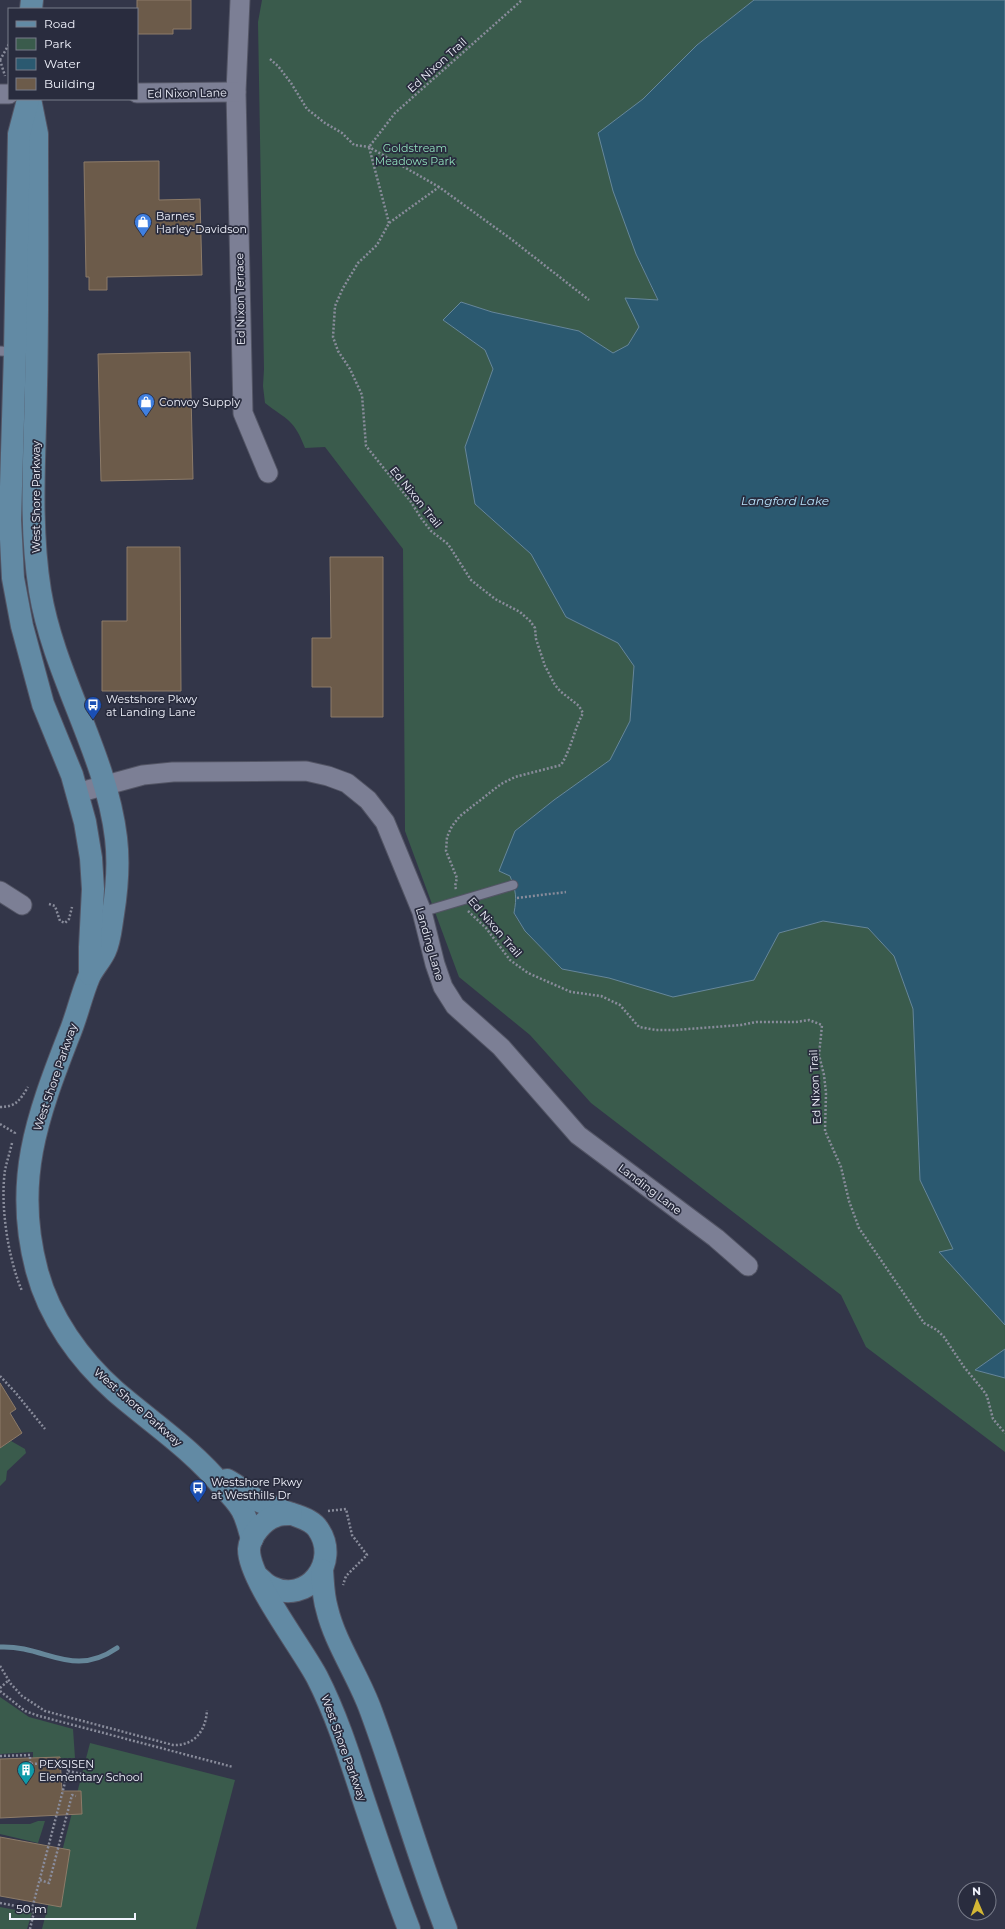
<svg xmlns="http://www.w3.org/2000/svg" width="1005" height="1929" font-family="Montserrat,sans-serif">
<rect width="100%" height="100%" fill="#333649"/>
<g fill="#3a5b4c">
<path d="M 262,0 L 754,0 L 697,45 L 643,99 L 636,254 L 658,301 L 628,345 L 613,354 L 579,331 L 492,312 L 461,302 L 444,320 L 485,350 L 493,369 L 465,447 L 475,504 L 531,554 L 566,617 L 618,643 L 634,666 L 630,721 L 610,761 L 554,800 L 515,831 L 510,876 L 517,897 L 514,914 L 525,931 L 562,969 L 609,978 L 754,980 L 779,933 L 823,921 L 868,928 L 894,956 L 913,1009 L 920,1180 L 954,1250 L 939,1252 L 1005,1325 L 1005,1349 L 975,1370 L 1005,1378 L 1005,1452 L 866,1347 L 841,1295 L 591,1103 L 530,1035 L 459,977 L 405,831 L 403,549 L 325,447 L 305,448 C 294,419 287,420 265,403 L 263,386 L 264,369 L 258,22 Z"/>
<polygon points="11,1441 25,1449 26,1453 7,1471 6,1480 0,1486 0,1448"/>
<polygon points="0,1697 29,1717 73,1729 75,1758 33,1759 33,1752 0,1754"/>
<polygon points="90,1743 235,1780 196,1929 42,1929"/>
<polygon points="38,1821 45,1821 38,1843 0,1834 0,1824 30,1824"/>
<polygon points="0,1907 32,1913 27,1929 0,1929"/>
</g>
<g fill="#2b5970" stroke="#66879a">
<path d="M 754,0 L 1005,0 L 1005,1325 L 939,1252 L 953,1249 L 920,1180 L 913,1009 L 894,956 L 868,928 L 823,921 L 779,933 L 754,980 L 673,997 L 609,978 L 562,969 L 525,931 L 514,913 C 517,897 516,891 510,876 L 499,871 L 515,831 L 554,800 L 610,760 L 630,721 L 634,666 L 618,643 L 566,617 L 531,554 L 475,504 L 465,447 L 493,369 L 485,350 L 443,320 L 461,302 L 492,312 L 579,331 L 613,353 L 628,345 L 639,327 L 625,298 L 658,300 L 636,254 L 613,191 L 598,133 L 643,99 L 697,45 Z"/>
<polygon points="1005,1349 1005,1378 975,1370"/>
</g>
<g fill="none" stroke-linecap="round" stroke-linejoin="round">
<path stroke="#66879a" stroke-width="5" d="M 0,1647 C 46,1645 72,1679 117,1648"/>
</g>
<g fill="#6c5b4a" stroke="#8c7b69">
<polygon points="137,0 191,0 191,29 173,29 173,34 137,34"/>
<polygon points="159,161 159,200 200,199 202,275 107,277 107,290 89,290 89,277 86,277 84,162"/>
<polygon points="190,352 193,479 101,481 98,354"/>
<polygon points="127,547 180,547 181,691 102,691 102,621 127,621"/>
<polygon points="330,557 383,557 383,717 331,717 331,687 312,687 312,638 331,638"/>
<polygon points="0,1383 16,1409 10,1413 22,1433 0,1448"/>
<polygon points="60,1757 62,1791 81,1791 82,1814 0,1818 0,1759"/>
<polygon points="0,1837 70,1850 61,1907 0,1896"/>
</g>
<g fill="none" stroke-linecap="round" stroke-linejoin="round">
<defs>
<g id="lane">
<polyline points="0,351 16,352"/>
<polyline points="422,912 513,885"/>
</g>
<g id="street">
<polyline points="240,0 236,92 243,413 268,473"/>
<polyline points="137,93 236,92"/>
<polyline points="0,94 9,94"/>
<polyline points="77,793 143,775 173,772 306,771 328,776 347,783 368,800 385,822 422,912 435,964 443,987 455,1006 501,1047 578,1135 716,1238 748,1266"/>
<polyline points="0,891 22,905"/>
</g>
<g id="secondary">
<polyline points="31,9 32,0"/>
<path d="M 30,99 L 37,134 C 37,217 38,301 36,385 C 35,453 29,523 40,591 C 54,676 106,753 116,838 C 119,863 117,889 113,914 C 111,926 110,941 105,951 C 101,960 93,968 89,977 C 81,996 77,1016 69,1035 C 37,1117 13,1182 37,1271 C 49,1317 80,1360 115,1391 C 152,1423 192,1449 223,1487 C 230,1494 237,1501 242,1510 C 247,1519 249,1529 252,1539"/>
<polyline points="28,100 19,134 15,352 10,520 13,578 22,626 43,704 72,775 85,822 91,858 93,889 90,947 90,974"/>
<path d="M 227,1480 C 237,1485 246,1493 255,1499 C 267,1505 282,1511 295,1515 C 303,1518 313,1521 318,1529 C 341,1562 307,1605 271,1587 C 266,1585 262,1580 258,1577"/>
<path d="M 291,1514 C 286,1514 280,1514 276,1516 C 263,1520 250,1536 249,1549 C 248,1578 302,1648 317,1677 C 336,1714 349,1755 362,1795 C 377,1840 392,1885 409,1929"/>
<path d="M 322,1570 C 323,1583 323,1596 327,1609 C 335,1643 359,1677 371,1711 C 398,1784 418,1857 446,1929"/>
</g>
</defs>
<use href="#lane" stroke="#535565" stroke-width="11"/>
<use href="#street" stroke="#535565" stroke-width="21"/>
<use href="#secondary" stroke="#535565" stroke-width="24"/>
<g stroke="#898c9b" stroke-width="2.5" stroke-dasharray="2 2" stroke-linecap="butt">
<polyline points="270,59 278,66 291,83 307,109 325,123 342,133 354,145 369,147 439,187"/>
<polyline points="0,60 5,76"/>
<polyline points="0,60 9,44"/>
<polyline points="389,223 369,147 395,113 522,0"/>
<path d="M 456,889 L 455,886 L 457,878 L 446,851 L 447,837 L 452,826 L 460,816 L 501,784 L 515,777 L 561,765 C 571,749 574,730 583,713 L 579,706 L 560,691 L 555,685 L 545,666 L 536,639 L 535,628 L 530,621 L 520,612 L 495,599 L 471,580 L 448,544 L 431,531 L 421,518 L 411,502 L 366,446 L 362,395 L 350,369 L 338,351 L 333,337 L 335,306 L 343,288 L 358,263 L 377,245 L 389,223 L 439,187 L 511,239 L 589,300"/>
<polyline points="517,898 566,892"/>
<polyline points="49,904 55,906 60,921 65,923 69,919 72,907"/>
<polyline points="468,911 486,928 510,960 528,973 571,992 601,996 620,1005 639,1027 656,1030 675,1030 741,1025 756,1022 796,1022 809,1020 822,1025 819,1055 824,1075 826,1093 825,1131 841,1167 849,1201 859,1228 924,1323 937,1330 944,1337 964,1367 983,1390 987,1396 993,1419 1005,1433"/>
<path d="M 0,1107 C 16,1107 20,1100 28,1087"/>
<polyline points="0,1124 15,1133 14,1135"/>
<path d="M 12,1143 C 10,1152 7,1161 5,1170 C 0,1206 8,1258 22,1291"/>
<polyline points="0,1376 15,1392 45,1429"/>
<polyline points="328,1511 346,1509 352,1535 367,1555 346,1576 343,1585"/>
<path d="M 0,1666 L 11,1684 L 22,1696 L 45,1711 L 173,1745 C 195,1746 206,1730 207,1710"/>
<polyline points="0,1688 9,1680"/>
<polyline points="0,1691 25,1711 39,1716 233,1767"/>
<polyline points="0,1756 30,1755 30,1764 68,1762 68,1771 32,1909 34,1912 30,1929"/>
<polyline points="68,1771 82,1774"/>
<polyline points="40,1880 49,1883 72,1795 76,1796"/>
<polyline points="0,1903 32,1909"/>
</g>
<use href="#lane" stroke="#7c7f95" stroke-width="9"/>
<use href="#street" stroke="#7c7f95" stroke-width="19"/>
<use href="#secondary" stroke="#628aa4" stroke-width="22"/>
</g>
<defs>
<symbol id="shop-pin" viewBox="-11 -11 22 30"><path d="M0 17L-7.5 6A9.5 9.5 0 1 1 7.5 6Z" fill="#3f7fe0" stroke="#292c3e"/><path d="M-5-2.5h2.3a2.7 3.5 0 0 1 5.4 0H5L5.5 6h-11ZM-1.5-2.5h3a1.5 2.3 0 0 0-3 0Z" fill="#fff"/></symbol>
<symbol id="bus-pin" viewBox="-11 -11 22 30"><path d="M0 17L-7.5 6A9.5 9.5 0 1 1 7.5 6Z" fill="#1a4fb4" stroke="#292c3e"/><path d="M-5-6H5V4H4V6H2V4H-2V6H-4V4H-5ZM-3.5-4V0h7V-4ZM-3.5 1.2v1.5H-2V1.2ZM2 1.2v1.5H3.5V1.2Z" fill="#fff"/></symbol>
<symbol id="building-pin" viewBox="-11 -11 22 30"><path d="M0 17L-7.5 6A9.5 9.5 0 1 1 7.5 6Z" fill="#0f9aa8" stroke="#292c3e"/><path d="M-4-6H4V6H1V3H-1V6H-4ZM-2.5-4.3h1.7v1.8h-1.7ZM.8-4.3h1.7v1.8H.8ZM-2.5-1h1.7V.8h-1.7ZM.8-1h1.7V.8H.8Z" fill="#fff"/></symbol>
</defs>
<g fill-rule="evenodd">
<use href="#shop-pin" x="133" y="212" width="20" height="27"/>
<use href="#shop-pin" x="136" y="392" width="20" height="27"/>
<use href="#bus-pin" x="83" y="695" width="20" height="27"/>
<use href="#bus-pin" x="188" y="1478" width="20" height="27"/>
<use href="#building-pin" x="16" y="1760" width="20" height="27"/>
</g>
<g text-anchor="middle" stroke-width="3.5" stroke-linejoin="round" paint-order="stroke">
<g font-size="11" fill="#f1f3fd" stroke="#292c3e">
<text transform="translate(437 65) rotate(-42)" y="4">Ed Nixon Trail</text>
<text transform="translate(187 93) rotate(-1)" y="4">Ed Nixon Lane</text>
<text transform="translate(240 299) rotate(-91)" y="4">Ed Nixon Terrace</text>
<text transform="translate(36 497) rotate(-90)" y="4">West Shore Parkway</text>
<text transform="translate(416 497) rotate(51)" y="4">Ed Nixon Trail</text>
<text transform="translate(495 927) rotate(49)" y="4">Ed Nixon Trail</text>
<text transform="translate(430 944) rotate(74)" y="4">Landing Lane</text>
<text transform="translate(55 1077) rotate(-71)" y="4">West Shore Parkway</text>
<text transform="translate(815 1087) rotate(-93)" y="4">Ed Nixon Trail</text>
<text transform="translate(650 1189) rotate(37)" y="4">Landing Lane</text>
<text transform="translate(138 1407) rotate(41)" y="4">West Shore Parkway</text>
<text transform="translate(344 1748) rotate(70)" y="4">West Shore Parkway</text>
</g>
<g font-size="11" fill="#90dfbb" stroke="#292c3e">
<text x="415" y="152">Goldstream<tspan x="415" dy="13">Meadows Park</tspan></text>
</g>
<g font-size="11" fill="#f1f3fd" stroke="#292c3e" text-anchor="start">
<text x="156" y="220">Barnes<tspan x="156" dy="13">Harley-Davidson</tspan></text>
<text x="159" y="406">Convoy Supply</text>
<text x="106" y="703">Westshore Pkwy<tspan x="106" dy="13">at Landing Lane</tspan></text>
<text x="211" y="1486">Westshore Pkwy<tspan x="211" dy="13">at Westhills Dr</tspan></text>
<text x="39" y="1768">PEXSISEṈ<tspan x="39" dy="13">Elementary School</tspan></text>
</g>
<g font-size="12" font-style="italic" fill="#b6e1fa" stroke="#292c3e">
<text x="785" y="505">Langford Lake</text>
</g>
</g>
<rect x="8" y="8" width="130" height="92" fill="#292c3e" stroke="#797c8a"/>
<rect x="16" y="21" width="20" height="6" fill="#628aa4" stroke="#797c8a"/>
<text x="44" y="28" font-size="12" fill="#f1f3fd">Road</text>
<rect x="16" y="38" width="20" height="12" fill="#3a5b4c" stroke="#797c8a"/>
<text x="44" y="48" font-size="12" fill="#f1f3fd">Park</text>
<rect x="16" y="58" width="20" height="12" fill="#2b5970" stroke="#797c8a"/>
<text x="44" y="68" font-size="12" fill="#f1f3fd">Water</text>
<rect x="16" y="78" width="20" height="12" fill="#6c5b4a" stroke="#797c8a"/>
<text x="44" y="88" font-size="12" fill="#f1f3fd">Building</text>
<g transform="translate(977 1901) rotate(358)"><circle r="19" fill="#292c3e" stroke="#797c8a"/>
<path d="M0-3L7 15L0 10L-7 15Z" fill="#d3b635"/>
<text y="-6" font-size="11" font-weight="bold" text-anchor="middle" fill="#f1f3fd">N</text>
</g>
<path d="M10 1913v6h125v-6" fill="none" stroke="#f1f3fd" stroke-width="2"/>
<text x="16" y="1913" font-size="12" fill="#f1f3fd" stroke="#292c3e" stroke-width="3" paint-order="stroke">50 m</text>
</svg>
